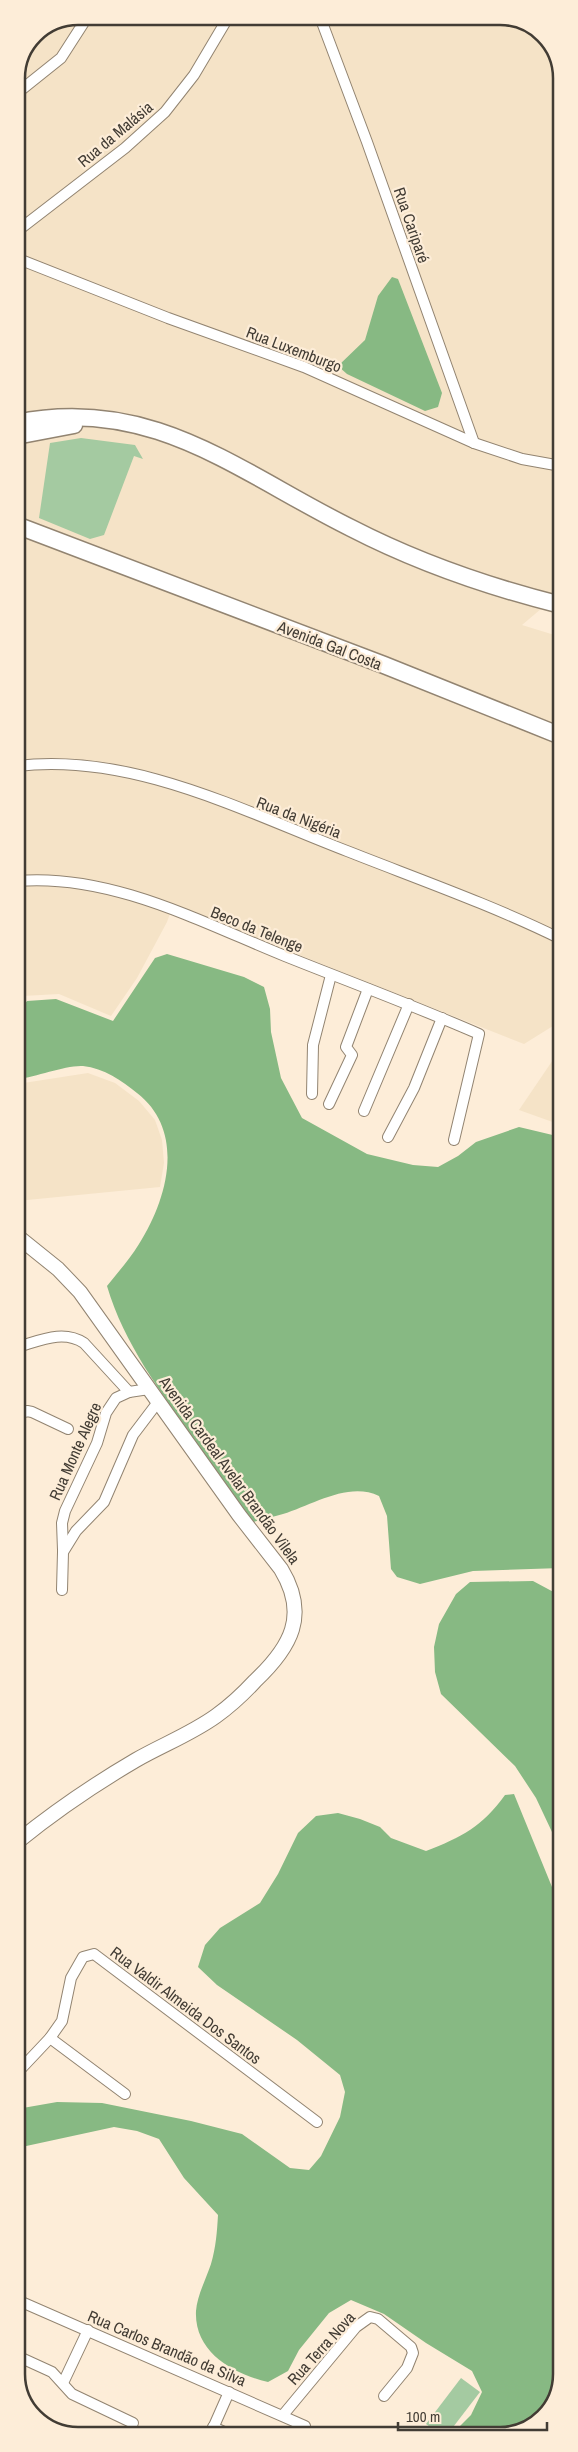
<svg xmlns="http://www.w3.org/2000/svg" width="578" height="2452" font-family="'Archivo Narrow',sans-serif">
<rect width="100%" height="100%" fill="#fdedd8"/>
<g fill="#f5e3c7">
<polygon points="78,16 508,17 541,32 561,66 561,592 522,625 561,637 561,1021 524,1044 173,905 167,922 137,978 111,1016 59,994 23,996 17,1007 16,78 34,34"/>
<polygon points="561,1048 561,1125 519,1110"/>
<polygon points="88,1073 115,1083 139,1101 155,1120 162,1140 164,1163 160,1187 17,1201 17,1084"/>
</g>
<g fill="#a4caa1">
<polygon points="81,438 135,445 143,459 134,456 104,535 90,539 39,518 50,443"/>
<polygon points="461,2378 480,2392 447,2435 441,2435 426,2424"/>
</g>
<g fill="#87b983">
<polygon points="392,277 398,279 442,393 438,407 425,411 347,374 338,366 365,340 378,296"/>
<path d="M 167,954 L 244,977 L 264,987 L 270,1009 L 271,1032 L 281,1078 L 302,1118 L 367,1154 L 413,1165 L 438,1167 L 458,1156 L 476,1142 L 519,1127 L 561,1137 L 561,1568 L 473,1571 L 420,1584 L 397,1577 L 391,1569 L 387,1516 L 379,1496 C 349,1481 312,1505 283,1514 C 273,1517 263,1519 253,1522 C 232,1496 214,1468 195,1441 C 161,1392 124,1344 107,1286 C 118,1272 130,1259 139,1244 C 168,1198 186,1131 137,1093 C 122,1081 104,1068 83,1066 C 65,1065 37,1077 17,1079 L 17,1014 L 27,1001 L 56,999 L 113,1021 L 155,958 Z"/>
<polygon points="533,1581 561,1596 561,1862 552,1832 536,1798 515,1766 441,1694 435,1672 434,1647 439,1624 456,1594 470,1582"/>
<path d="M 514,1794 L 552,1887 L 562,1927 L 562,2374 L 547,2415 L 512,2435 L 451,2435 L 471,2415 L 482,2392 L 472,2371 L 426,2343 L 384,2314 L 351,2300 L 329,2313 L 299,2350 L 288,2371 L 268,2382 C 233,2374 194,2352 196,2311 C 197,2296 206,2279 211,2264 C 216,2247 217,2232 218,2215 L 184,2178 L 159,2139 L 137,2131 L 114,2127 L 17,2148 L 17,2109 L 57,2102 L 102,2103 L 191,2121 L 242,2134 L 290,2168 L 309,2170 L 321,2156 L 340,2117 L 345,2092 L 340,2075 L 297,2040 L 217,1985 L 198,1967 L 205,1945 L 220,1928 L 260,1903 L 278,1874 L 298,1833 L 316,1816 L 338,1813 L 360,1819 L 380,1827 L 391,1838 L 426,1851 C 462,1837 482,1827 505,1795 Z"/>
</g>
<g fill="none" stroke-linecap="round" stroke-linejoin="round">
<defs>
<g id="minor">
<polyline points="320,17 367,142 474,443"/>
<polyline points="16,94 61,58 88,16"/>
<polyline points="16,232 125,148 165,112 194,75 229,16"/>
<polyline points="16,258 168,318 304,367 474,443 522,459 561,466"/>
<path d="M 17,766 C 131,752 243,811 347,851 C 418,879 492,905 561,939"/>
<path d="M 17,881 C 110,873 201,922 285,956 C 350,982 415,1006 479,1034 L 454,1140"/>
<polyline points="312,1094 313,1045 331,975"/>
<polyline points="329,1104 352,1055 346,1047 368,989"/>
<polyline points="364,1111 409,1004"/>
<polyline points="388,1137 414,1088 442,1018"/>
<path d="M 17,1347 C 39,1341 63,1329 84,1343 L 129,1392"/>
<polyline points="17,1415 27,1411 32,1412 68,1429"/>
<polyline points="63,1550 62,1523 65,1511 97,1443 106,1413 116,1398 129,1392 149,1389"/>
<polyline points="62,1590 63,1552 76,1531 104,1502 133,1435 158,1402"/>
<polyline points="50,2038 125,2094"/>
<polyline points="17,2073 50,2038 62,2021 71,1978 83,1957 94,1954 317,2122"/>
<polyline points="17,2300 305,2426"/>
<polyline points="17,2356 52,2372 72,2394 133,2423"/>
<polyline points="63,2383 88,2330"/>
<polyline points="283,2415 356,2327 370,2317 378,2319 411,2347 413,2353 407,2368 384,2396"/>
<polyline points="213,2427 231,2435"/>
<polyline points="210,2435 229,2392"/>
</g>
<path id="secondary" d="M 17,1236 L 58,1269 L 80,1292 L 239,1515 L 281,1569 C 309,1615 291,1647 255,1681 C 243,1694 230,1706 216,1716 C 191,1734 162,1745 136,1760 C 95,1784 54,1812 17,1842"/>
<g id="primary">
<path d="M 16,423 C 152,395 238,472 351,528 C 417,562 489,587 561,605"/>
<polyline points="16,436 74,425"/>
<polyline points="16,525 384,665 561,736"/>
</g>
</defs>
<use href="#minor" stroke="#928471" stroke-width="12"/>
<use href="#secondary" stroke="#928471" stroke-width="16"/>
<use href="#primary" stroke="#928471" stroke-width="19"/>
<use href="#minor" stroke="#fff" stroke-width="10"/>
<use href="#secondary" stroke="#fff" stroke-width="14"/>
<use href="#primary" stroke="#fff" stroke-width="16"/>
</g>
<g text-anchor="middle" stroke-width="4.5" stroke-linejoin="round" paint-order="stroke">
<g font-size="16" fill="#423c34" stroke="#fdedd8">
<text transform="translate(115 134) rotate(-40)" y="6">Rua da Malásia</text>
<text transform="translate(412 225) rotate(71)" y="6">Rua Cariparé</text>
<text transform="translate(294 349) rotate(21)" y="6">Rua Luxemburgo</text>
<text transform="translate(330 645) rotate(21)" y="6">Avenida Gal Costa</text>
<text transform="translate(299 817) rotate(21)" y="6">Rua da Nigéria</text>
<text transform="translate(257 929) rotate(22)" y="6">Beco da Telenge</text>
<text transform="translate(75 1451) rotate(-66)" y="6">Rua Monte Alegre</text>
<text transform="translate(230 1470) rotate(54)" y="6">Avenida Cardeal Avelar Brandão Vilela</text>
<text transform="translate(186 2005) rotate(37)" y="6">Rua Valdir Almeida Dos Santos</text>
<text transform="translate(167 2348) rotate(23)" y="6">Rua Carlos Brandão da Silva</text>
<text transform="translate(321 2348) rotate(-48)" y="6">Rua Terra Nova</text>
</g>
</g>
<path d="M0 0H578V2452H0ZM78 25H500A53 53 0 0 1 553 78V2374A53 53 0 0 1 500 2427H78A53 53 0 0 1 25 2374V78A53 53 0 0 1 78 25Z" fill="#fdedd8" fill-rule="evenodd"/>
<path fill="none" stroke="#423c34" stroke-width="2.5" d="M78 25H500A53 53 0 0 1 553 78V2374A53 53 0 0 1 500 2427H78A53 53 0 0 1 25 2374V78A53 53 0 0 1 78 25Z"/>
<path d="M398 2422v8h149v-8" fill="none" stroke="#423c34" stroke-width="2.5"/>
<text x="406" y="2422" font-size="15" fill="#423c34" stroke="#fdedd8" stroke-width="4" paint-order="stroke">100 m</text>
</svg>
